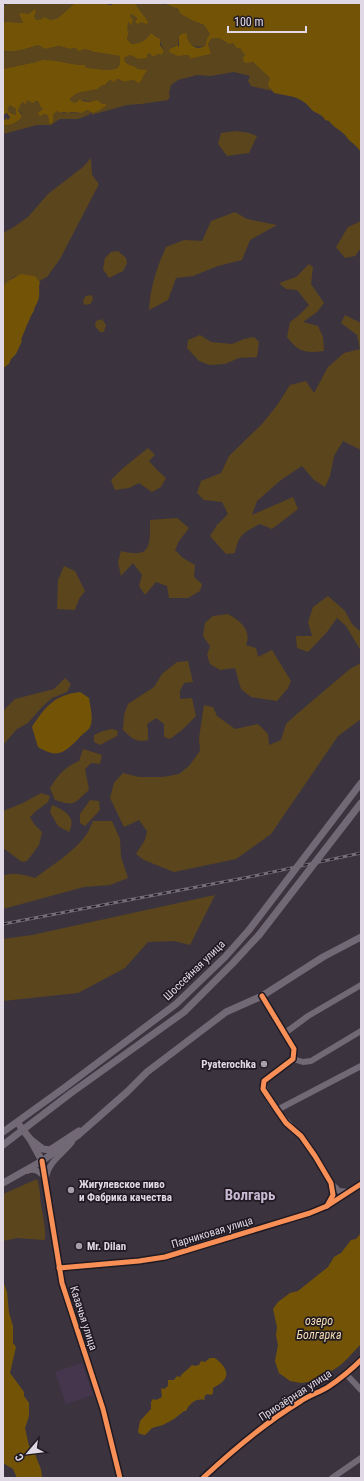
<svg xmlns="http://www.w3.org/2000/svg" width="364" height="1481" font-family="'Roboto Condensed',sans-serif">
<rect width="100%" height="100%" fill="#3b343f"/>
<polygon fill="#45364e" points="82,1363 93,1395 66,1404 55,1372"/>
<g fill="#5b451c">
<path d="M 10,3 L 75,3 L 58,18 L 51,20 L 47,18 L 36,20 L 34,16 L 29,14 L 25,14 L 23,23 C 18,23 8,21 3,23 L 3,6 Z"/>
<path d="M 135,3 C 154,3 163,1 180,11 C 183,16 197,24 204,25 L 210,34 L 207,38 L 205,46 C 196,48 189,46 186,36 L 179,37 L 178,47 L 176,45 L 172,47 C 176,56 178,56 188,55 L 190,57 L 189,59 L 211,54 L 208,44 L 211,39 C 217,38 222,37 226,43 L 233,43 L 242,49 L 250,61 L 256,64 L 270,78 L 270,88 L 273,91 L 251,86 L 248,81 L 250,76 L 234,72 L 210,76 L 197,75 L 178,80 L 171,85 L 169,93 L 170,96 L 168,100 L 141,104 L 127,105 L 91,115 L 93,112 L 97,111 L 102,104 L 98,100 L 91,102 L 84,100 L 82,101 L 80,99 L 75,103 L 70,101 L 72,96 L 84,91 L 107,84 L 110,80 L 112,81 L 117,79 L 123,81 L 131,79 L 136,81 L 144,76 L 144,70 C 137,69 126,66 124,58 L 130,55 L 141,59 L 149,53 L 153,57 L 158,54 L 162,55 L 164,51 L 158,37 L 151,33 C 145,41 143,43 133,44 L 127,39 L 129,31 L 127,30 L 127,26 L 131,18 L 129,14 L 136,17 L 138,24 L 137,8 Z"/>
<path d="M 38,45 L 45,49 L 59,46 L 70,49 L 76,48 L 85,49 L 94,52 L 120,56 C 120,59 120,63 119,66 C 116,73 93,68 86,68 L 85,65 C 72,66 46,56 36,62 L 3,69 L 3,50 C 12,54 28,48 38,45 Z"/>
<path d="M 27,100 L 39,102 L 43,109 L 40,112 L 48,116 L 49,123 L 53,121 L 53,115 L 57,111 L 59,113 L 68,113 L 70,112 C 75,114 84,114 88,110 L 91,112 L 89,115 L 78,119 L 60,119 L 51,125 L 37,125 L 3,134 L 3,125 L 16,123 L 21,117 L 22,114 L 18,110 L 21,103 Z"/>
<path d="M 10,105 L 16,109 L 16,115 C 12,114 8,112 6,109 Z"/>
<polygon points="236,131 249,133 257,136 249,153 227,156 218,144 221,133"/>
<path d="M 91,158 L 92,175 L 99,184 L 60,259 L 47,277 L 41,280 L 39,283 L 35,276 C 19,274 15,274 3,286 L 3,233 L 14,227 L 28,217 L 48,194 L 83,167 Z"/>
<path d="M 235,212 L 247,219 L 277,225 L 250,240 L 242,260 L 218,266 L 193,276 L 176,278 L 168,300 L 149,310 C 150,288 157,267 166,247 L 184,240 L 202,241 L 211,221 Z"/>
<polygon points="361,221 361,248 355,256 345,258 336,247 348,227"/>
<polygon points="118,251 126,258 127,263 123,271 109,278 103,269 105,258 111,252"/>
<path d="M 309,264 L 313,267 L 311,284 L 324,303 L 317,312 L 303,322 L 318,326 L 323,337 L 324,351 C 306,353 299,353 287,337 L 290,322 L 298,316 L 309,305 L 297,290 L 286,289 L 279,283 L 296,277 Z"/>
<polygon points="92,295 93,300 90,304 84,305 83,300 86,296"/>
<path d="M 345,315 L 359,322 L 361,324 L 361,450 L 343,441 L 334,456 L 330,476 L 325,487 L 314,480 L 302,466 L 281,480 L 257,501 L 252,515 L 293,497 L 298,509 L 272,529 L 260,524 C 244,532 238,535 235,553 L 226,554 L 210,536 L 217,525 L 228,514 L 222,502 L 204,500 L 197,493 L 201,481 L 221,473 L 229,456 L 262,424 L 278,404 L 290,385 L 306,381 L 314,393 L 328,367 L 344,353 L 360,349 L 357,335 L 341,323 Z"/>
<polygon points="102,319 106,325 104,332 100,332 95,326 96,321"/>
<polygon points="200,335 211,342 232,344 244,339 254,337 259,342 257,357 239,358 225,364 209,365 199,361 187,348 188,340"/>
<polygon points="148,448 155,455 149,461 158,471 166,478 161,487 152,492 139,483 129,488 115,490 111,480 122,469"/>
<path d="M 177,518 L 189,528 L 179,541 L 175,550 L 183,558 L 195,565 L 194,577 L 202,584 L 200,591 L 188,598 L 169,598 L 167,586 L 156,582 L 145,595 L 139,586 L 142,575 L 133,563 L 121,576 L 118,562 L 121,551 C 152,559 150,545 150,520 Z"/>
<polygon points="64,566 75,571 85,591 79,599 75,610 57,609 58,580"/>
<polygon points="328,596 345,611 352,624 361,632 361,651 346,626 337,618 327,632 308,652 297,648 296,636 312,636 308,622 313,607"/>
<path d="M 228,614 C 240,621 252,630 246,645 L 256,648 L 258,657 L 272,650 L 291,681 L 288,688 L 277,701 L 251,697 L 241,689 L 235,668 L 220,670 L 210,664 L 207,655 L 210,646 L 203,636 L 205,623 L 213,616 Z"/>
<path d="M 188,661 L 193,682 L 184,683 L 180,691 L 180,699 L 192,698 L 196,716 L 182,730 L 170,739 L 164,737 L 164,724 L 156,718 L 147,724 L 148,731 L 148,740 C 135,743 132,738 123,730 L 124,715 L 128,704 L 154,687 L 162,674 L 177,662 Z"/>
<polygon points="361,663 361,719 338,736 271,834 236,859 174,872 144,860 136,854 145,840 147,831 139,820 124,827 110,798 114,783 123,773 139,777 163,777 179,774 189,766 200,751 199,738 204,705 213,707 217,716 235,729 258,724 268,734 269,745 281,740 286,724 298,713 350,669"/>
<polygon points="65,678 71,684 67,692 52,698 41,708 28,723 17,729 3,745 3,711 15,699 54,689"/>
<polygon points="112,729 118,731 117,736 100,745 94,742 94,735 103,731"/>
<path d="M 83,749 L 102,755 L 100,764 L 91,763 L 85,769 L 89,790 C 74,803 76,807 55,800 L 50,788 C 58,775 65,767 79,761 Z"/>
<polygon points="41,793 50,796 48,802 36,811 30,817 34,824 42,832 39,845 27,861 22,862 3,848 3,811 23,803"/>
<polygon points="90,800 99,801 100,810 85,826 80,823 80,814"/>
<path d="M 52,805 C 64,810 77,817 69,832 L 58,826 L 50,812 Z"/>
<path d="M 93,821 L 112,821 L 120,839 L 121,857 L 128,878 L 110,885 L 84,887 L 3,909 L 3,876 C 13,871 25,875 35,878 C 52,865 73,853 86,835 C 89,831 91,825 93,821 Z"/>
<polygon points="215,895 190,945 174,941 148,942 125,968 78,993 3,1001 3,939 32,935"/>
<path d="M 37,1179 C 40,1187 40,1196 41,1205 C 43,1217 46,1228 45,1240 L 17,1238 L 3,1241 L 3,1194 Z"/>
</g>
<g fill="#735407" fill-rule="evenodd">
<path d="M 75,3 C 84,3 94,4 102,3 C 105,3 108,5 112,5 L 113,3 L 135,3 C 138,10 144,15 148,22 L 147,24 L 141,22 L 138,24 L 135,22 L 137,19 L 136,17 L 130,14 L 131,18 L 133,20 L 131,25 L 128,22 L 127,30 L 129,31 L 127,39 L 132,44 C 142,43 145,41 151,33 L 160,39 L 160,45 L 164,51 L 162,55 L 158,54 L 153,57 L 149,53 L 147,55 L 147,58 L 139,59 L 130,55 L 124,58 C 126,67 133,64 138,69 L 147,70 L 140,82 L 138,83 C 132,77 129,82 123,81 C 121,81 119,79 117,79 L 114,82 L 110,80 L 105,85 C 100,85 101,87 97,89 C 89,91 76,91 70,99 L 71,101 L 75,103 L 80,99 L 82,101 L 90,102 L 98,100 L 102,104 L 106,104 L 106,106 L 98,111 L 92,113 L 88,110 L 82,113 L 70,112 L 68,113 L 64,112 L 60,113 L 57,111 L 53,115 L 53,121 L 51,124 L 49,123 L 48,116 L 45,114 L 40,116 L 38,113 L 43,109 L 40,106 L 39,102 L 36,101 L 33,103 L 27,100 L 26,104 L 22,102 L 18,110 L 22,116 C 18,123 12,125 3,125 L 3,121 L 5,120 L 7,117 L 7,120 L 9,119 L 10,117 L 7,113 L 3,115 L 3,69 L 36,62 C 46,56 72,66 85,65 L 86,68 C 94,68 116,73 119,66 C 120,63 120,59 120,56 L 94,52 L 85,49 L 78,51 L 76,48 L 70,49 L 59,46 L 45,49 L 38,45 C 28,48 12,54 3,50 L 3,23 C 8,21 17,23 23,23 L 19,13 L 29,14 L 35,9 L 36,11 L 34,16 L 36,20 L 42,19 L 44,17 L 51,20 L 58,18 ZM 10,105 L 16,109 L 16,115 C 12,114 8,112 7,109 Z"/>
<path d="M 163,3 L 361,3 L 361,153 C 359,148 355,145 350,141 C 347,139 347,136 344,134 C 339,129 333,127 329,121 L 325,120 C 323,115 318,114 313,111 C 310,108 308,105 304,102 C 296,96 284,95 274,93 L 268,85 L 270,78 L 253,62 L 247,63 L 244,62 L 243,58 L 245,55 L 244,53 L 241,51 L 242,49 L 237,48 L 233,43 L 229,44 C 221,40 222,37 211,39 L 208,44 L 211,54 L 189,59 L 190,57 L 188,55 L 178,56 L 169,52 L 170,49 L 177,45 L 179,47 L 179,37 L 181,34 L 187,33 C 185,39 192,47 198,48 C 200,48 202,47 205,46 L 207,38 L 210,34 L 204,25 L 193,21 L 181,14 L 178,9 Z"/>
<path d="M 21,274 L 35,276 L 40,283 C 38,287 40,292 39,296 C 39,302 34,306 34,311 C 31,314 23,335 21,340 L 22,341 L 16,354 L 11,359 L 9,364 L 3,368 L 3,286 L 8,281 Z"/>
<path d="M 80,692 L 89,698 C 90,707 94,718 90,727 C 88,731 82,734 79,738 C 64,753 58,759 38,747 L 32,727 C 45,707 54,695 80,692 Z"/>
<path d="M 361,1233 L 361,1344 C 352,1353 344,1364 333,1370 C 326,1375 321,1373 315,1381 L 301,1383 L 290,1381 L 279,1373 L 275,1361 L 278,1345 L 276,1335 L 277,1327 L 273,1309 L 278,1302 L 290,1293 L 298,1291 L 328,1267 L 334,1257 L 341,1253 L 351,1240 L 356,1239 Z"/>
<path d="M 3,1281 L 7,1292 L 9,1313 L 13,1326 L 13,1343 L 16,1347 L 10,1373 L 24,1392 L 24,1396 L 29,1403 L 29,1416 L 25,1428 L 29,1446 L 33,1448 L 37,1447 L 38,1448 L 35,1451 C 36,1462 42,1465 42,1478 L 17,1478 L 13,1469 L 3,1463 Z"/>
<path d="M 210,1358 L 215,1358 C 230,1370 231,1379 213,1388 L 213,1393 L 211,1395 L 207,1394 L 204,1397 L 205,1400 C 196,1398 190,1403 186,1411 L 184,1411 L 174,1419 L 163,1425 L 152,1428 L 145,1435 L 140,1434 L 138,1432 L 140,1421 L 151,1409 L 151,1402 L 153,1399 L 156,1400 L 162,1397 L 161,1388 L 164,1389 L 168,1386 L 168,1380 L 174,1380 L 177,1376 L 180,1377 C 183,1372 188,1370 192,1365 L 195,1366 L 199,1365 L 201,1361 L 205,1362 Z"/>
</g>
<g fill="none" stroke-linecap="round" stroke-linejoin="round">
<g stroke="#716975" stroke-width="6">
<path d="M 262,996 L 294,1049 L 293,1059 L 264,1081 C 263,1102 287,1121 300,1135 C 310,1146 332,1179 333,1193 C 333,1197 330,1201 328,1204"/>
<polyline points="285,1033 308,1016 361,985"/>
<polyline points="293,1059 303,1062 311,1061 361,1031"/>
<polyline points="277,1110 361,1066"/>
<polyline points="42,1161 62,1283 103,1409 120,1478"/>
<path d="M 27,1171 C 36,1167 40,1173 46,1178"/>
<path d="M 46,1177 C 49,1161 63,1154 72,1142"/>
<polyline points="331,1183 339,1191 350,1192"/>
<polyline points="59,1268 139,1261 165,1257 310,1213 327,1206 361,1184"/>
<polyline points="346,1374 361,1390"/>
<path d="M 203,1478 C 233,1450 266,1422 301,1401 C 310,1395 320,1392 328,1387 C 340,1379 351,1370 361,1360"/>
<polyline points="332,1478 361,1458"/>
</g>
<g stroke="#726976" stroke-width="7">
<polyline points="20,1126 30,1139 42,1161"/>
<polyline points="3,1132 64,1088 176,1004 225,957 249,930"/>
<polyline points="30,1139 43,1149 50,1150 79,1131"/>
<polyline points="3,1145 71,1093 184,1012 233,963 259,935"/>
<polyline points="3,1183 42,1161 77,1136 127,1092 147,1072 226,1012 262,996 323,957 361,937"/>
</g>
<defs>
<polyline id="rail" points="3,924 249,877 361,853"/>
</defs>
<use href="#rail" stroke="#746e78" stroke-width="3"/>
<use href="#rail" stroke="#201a23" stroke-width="1.5" stroke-dasharray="4.5" stroke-linecap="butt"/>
<g stroke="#726976" stroke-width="7">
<polyline points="249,930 361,783"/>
<polyline points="259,935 361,803"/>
</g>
<defs>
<g id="cycleway">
<polyline points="262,996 294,1049 293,1059 264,1081 263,1089 277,1110 286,1123 301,1136 315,1156 331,1183 333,1195 327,1206"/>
<polyline points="42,1161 62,1283 103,1409 120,1478"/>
<polyline points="59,1268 139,1261 165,1257 310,1213 327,1206 361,1184"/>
<path d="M 203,1478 C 233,1450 266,1422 301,1401 C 310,1395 320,1392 328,1387 C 340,1379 351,1370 361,1360"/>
</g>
</defs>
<use href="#cycleway" stroke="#201a23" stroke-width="8"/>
<use href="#cycleway" stroke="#f78f57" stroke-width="5"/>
</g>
<g fill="#a69fab" stroke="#201a23" stroke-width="1.5">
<circle cx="264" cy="1064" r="4"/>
<circle cx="71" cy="1190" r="4"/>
<circle cx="79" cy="1246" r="4"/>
</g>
<g text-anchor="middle" stroke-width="3.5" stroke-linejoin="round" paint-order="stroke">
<g font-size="11" fill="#e0d8e5" stroke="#201a23">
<text transform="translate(194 970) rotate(-44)" y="4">Шоссейная улица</text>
<text transform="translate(212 1232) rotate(-17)" y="4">Парниковая улица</text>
<text transform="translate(84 1318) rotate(72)" y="4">Казачья улица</text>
<text transform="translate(295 1395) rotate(-33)" y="4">Приозёрная улица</text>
</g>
<g font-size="11" font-weight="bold" fill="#e0d8e5" stroke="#201a23" text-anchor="start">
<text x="256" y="1068" text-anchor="end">Pyaterochka</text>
<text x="79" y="1188">Жигулевское пиво<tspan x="79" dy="13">и Фабрика качества</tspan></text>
<text x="87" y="1250">Mr. Dilan</text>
</g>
<g font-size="12" font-style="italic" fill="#f6deb3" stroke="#201a23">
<text x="319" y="1325">озеро<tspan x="319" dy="14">Болгарка</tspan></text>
</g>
<g font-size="15" font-weight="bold" fill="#c8b8d1" stroke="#201a23">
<text x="250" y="1200">Волгарь</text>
</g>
</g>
<rect width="364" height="1481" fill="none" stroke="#e0d8e5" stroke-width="8"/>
<g transform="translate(28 1453) rotate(242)" stroke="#201a23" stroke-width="3" paint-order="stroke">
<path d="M0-3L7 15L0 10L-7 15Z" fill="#e0d8e5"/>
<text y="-6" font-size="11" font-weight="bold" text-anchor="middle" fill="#e0d8e5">С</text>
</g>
<path d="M228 26v6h78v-6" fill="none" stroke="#e0d8e5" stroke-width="2"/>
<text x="234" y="26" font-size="12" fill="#e0d8e5" stroke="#201a23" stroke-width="3" paint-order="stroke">100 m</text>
</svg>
